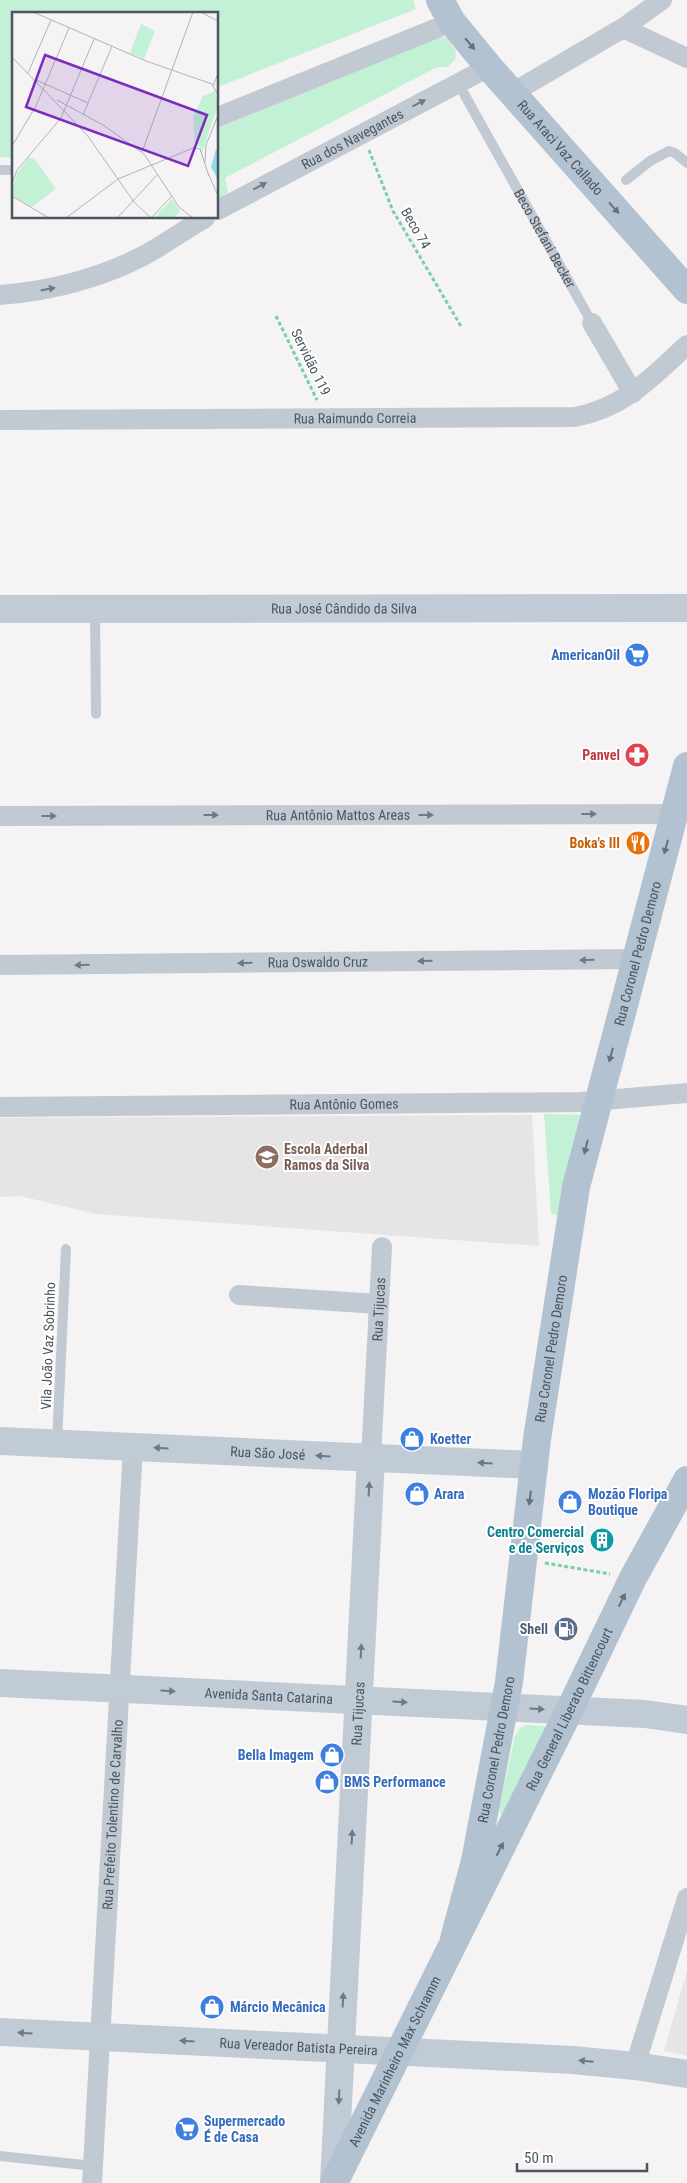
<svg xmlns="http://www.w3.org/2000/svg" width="687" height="2183" font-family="'Roboto Condensed',sans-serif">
<rect width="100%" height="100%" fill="#f5f3f3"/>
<g fill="#e6e4e5">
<polygon points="532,1115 539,1246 96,1214 20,1196 0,1197 0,1118"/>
<polygon points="687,1971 687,2056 664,2051"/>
</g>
<g fill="#c3f1d5">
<polygon points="0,0 413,0 416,9 218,87 218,14 14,14 14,158 0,157"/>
<polygon points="440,37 447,38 456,51 455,60 447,67 437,67 225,178 228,193 218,201 218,128"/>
<polygon points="544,1114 583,1115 563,1214 557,1216 551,1213"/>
<polygon points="526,1725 544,1726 550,1731 508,1818 501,1815 499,1808 515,1736 520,1728"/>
</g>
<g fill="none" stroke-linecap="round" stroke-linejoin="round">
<g stroke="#7ad0a6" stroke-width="3" stroke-dasharray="4 2.5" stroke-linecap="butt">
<polyline points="369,150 393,211 462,328"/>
<polyline points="276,316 317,400"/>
<polyline points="545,1563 610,1574"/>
</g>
<g stroke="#c1cad2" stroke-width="10">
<path id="s1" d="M 458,83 L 592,323"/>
<polyline points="0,170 14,170"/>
<polyline points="626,180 650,161 669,151 675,153 687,163"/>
<polyline points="95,610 96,714"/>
<polyline points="57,1442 66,1249"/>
<polyline points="0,2156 93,2166"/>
</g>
<g stroke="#c1cad2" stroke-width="20">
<polyline points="623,28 687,58"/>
<polyline points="512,93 623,28 662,0"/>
<polyline points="218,117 452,22"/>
<path id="s2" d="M 218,210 L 489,67"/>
<path d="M 0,295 C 50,291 98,279 143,256 C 164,245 184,230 205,218"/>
<polyline points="592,323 633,393"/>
<path id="s3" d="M 0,420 L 575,417 C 624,408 652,377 687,345"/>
<path id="s4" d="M 0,816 L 674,814"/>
<path id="s5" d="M 0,965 L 636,959"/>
<path id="s6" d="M 0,1107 L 582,1102 L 687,1093"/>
<polyline points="239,1295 379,1304"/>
<path id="s7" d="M 371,1458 L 382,1247"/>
<polyline points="635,2066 687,1898"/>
<path id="s8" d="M 92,2183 L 133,1447"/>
</g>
<g stroke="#c1cbd6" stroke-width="28">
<path id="s9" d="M 0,609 L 687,608"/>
<path id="s10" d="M 0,1441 L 534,1465"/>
<path id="s11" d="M 0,1683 L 645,1714 L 687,1720"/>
<path id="s12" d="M 0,2032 L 573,2060 L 635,2066 L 687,2074"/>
<path id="s13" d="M 334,2182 L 371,1458"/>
</g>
<g stroke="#b3c2d1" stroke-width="28">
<path id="s14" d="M 440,0 L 452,22 L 489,67 L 687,290"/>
<path id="s15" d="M 454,1939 L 475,1861 L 509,1682 L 537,1439 L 576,1187 L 687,766"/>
<path id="s16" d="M 334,2183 L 569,1711 L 633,1578 L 687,1480"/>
</g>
</g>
<defs><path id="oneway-solid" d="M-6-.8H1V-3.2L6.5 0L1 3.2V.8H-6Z" transform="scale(1.25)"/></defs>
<g fill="#64717d">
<use href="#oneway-solid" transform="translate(470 44) rotate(50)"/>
<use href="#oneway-solid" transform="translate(614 208) rotate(48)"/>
<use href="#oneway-solid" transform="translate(666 847) rotate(105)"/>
<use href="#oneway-solid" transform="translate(611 1055) rotate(105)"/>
<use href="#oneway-solid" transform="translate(586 1147) rotate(104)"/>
<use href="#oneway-solid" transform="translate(530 1498) rotate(97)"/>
<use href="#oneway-solid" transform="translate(622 1600) rotate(-64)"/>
<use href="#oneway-solid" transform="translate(500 1849) rotate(-63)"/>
</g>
<g fill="#6e7983">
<use href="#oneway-solid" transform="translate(419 103) rotate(-28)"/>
<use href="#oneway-solid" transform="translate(260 186) rotate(-28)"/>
<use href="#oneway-solid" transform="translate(48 289) rotate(-11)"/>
<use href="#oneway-solid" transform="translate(589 814)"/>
<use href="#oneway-solid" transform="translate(211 815)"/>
<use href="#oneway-solid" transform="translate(426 815)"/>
<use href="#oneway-solid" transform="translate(49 816)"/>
<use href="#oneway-solid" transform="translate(587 960) rotate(179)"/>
<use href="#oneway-solid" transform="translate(425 961) rotate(179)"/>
<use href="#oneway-solid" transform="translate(245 963) rotate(179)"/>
<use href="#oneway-solid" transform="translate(82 965) rotate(179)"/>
</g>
<g fill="#6e7984">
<use href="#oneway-solid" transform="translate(161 1448) rotate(-177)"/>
<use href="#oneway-solid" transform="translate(323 1456) rotate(-177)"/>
<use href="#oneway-solid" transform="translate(485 1463) rotate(-177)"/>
<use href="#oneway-solid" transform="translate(369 1489) rotate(-87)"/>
<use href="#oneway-solid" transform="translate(361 1651) rotate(-87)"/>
<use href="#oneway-solid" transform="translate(168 1691) rotate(3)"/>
<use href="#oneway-solid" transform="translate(400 1702) rotate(3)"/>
<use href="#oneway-solid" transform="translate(537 1709) rotate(4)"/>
<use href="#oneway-solid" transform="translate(352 1837) rotate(-87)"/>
<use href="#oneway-solid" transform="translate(343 2000) rotate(-87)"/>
<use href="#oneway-solid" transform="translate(25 2033) rotate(-177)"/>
<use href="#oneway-solid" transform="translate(187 2041) rotate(-177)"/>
<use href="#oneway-solid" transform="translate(586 2061) rotate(-175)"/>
<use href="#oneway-solid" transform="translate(339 2097) rotate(93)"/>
</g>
<defs>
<symbol id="supermarket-disc" viewBox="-11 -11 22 22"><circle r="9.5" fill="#3f7fe0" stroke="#fff"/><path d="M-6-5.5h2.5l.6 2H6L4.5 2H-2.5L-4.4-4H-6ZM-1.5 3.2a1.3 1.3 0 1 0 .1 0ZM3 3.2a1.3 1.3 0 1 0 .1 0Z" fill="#fff"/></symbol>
<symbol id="pharmacy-disc" viewBox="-11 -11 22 22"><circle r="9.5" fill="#e0444e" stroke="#fff"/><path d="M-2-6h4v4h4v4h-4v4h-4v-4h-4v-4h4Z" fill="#fff"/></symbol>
<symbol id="restaurant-disc" viewBox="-11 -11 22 22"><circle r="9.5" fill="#e8710a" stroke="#fff"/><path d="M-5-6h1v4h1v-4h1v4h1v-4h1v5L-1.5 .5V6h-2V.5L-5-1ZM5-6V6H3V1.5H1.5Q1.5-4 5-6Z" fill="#fff"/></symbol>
<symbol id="school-disc" viewBox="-11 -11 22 22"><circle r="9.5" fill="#8d6e63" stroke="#fff"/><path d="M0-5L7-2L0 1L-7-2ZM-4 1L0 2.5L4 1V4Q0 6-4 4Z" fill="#fff"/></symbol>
<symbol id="shop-disc" viewBox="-11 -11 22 22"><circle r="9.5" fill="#3f7fe0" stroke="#fff"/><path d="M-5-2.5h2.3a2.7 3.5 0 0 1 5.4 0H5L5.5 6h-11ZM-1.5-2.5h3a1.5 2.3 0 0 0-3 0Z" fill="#fff"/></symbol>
<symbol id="building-disc" viewBox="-11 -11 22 22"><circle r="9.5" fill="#0f9aa8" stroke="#fff"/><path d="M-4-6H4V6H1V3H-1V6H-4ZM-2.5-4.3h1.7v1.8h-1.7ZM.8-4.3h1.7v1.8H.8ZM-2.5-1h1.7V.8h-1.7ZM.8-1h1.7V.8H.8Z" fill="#fff"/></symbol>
<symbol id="fuel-disc" viewBox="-11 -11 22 22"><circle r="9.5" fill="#5c6f8a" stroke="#fff"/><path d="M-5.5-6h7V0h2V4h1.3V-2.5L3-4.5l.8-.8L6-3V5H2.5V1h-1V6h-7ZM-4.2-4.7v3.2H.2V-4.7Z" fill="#fff"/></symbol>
</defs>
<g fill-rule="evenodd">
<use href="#supermarket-disc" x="623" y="641" width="28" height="28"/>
<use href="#pharmacy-disc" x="623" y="741" width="28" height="28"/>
<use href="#restaurant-disc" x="624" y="829" width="28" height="28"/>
<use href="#school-disc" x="253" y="1143" width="28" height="28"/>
<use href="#shop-disc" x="398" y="1425" width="28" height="28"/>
<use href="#shop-disc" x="403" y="1480" width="28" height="28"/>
<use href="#shop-disc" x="556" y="1488" width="28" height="28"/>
<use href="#building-disc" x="588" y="1526" width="28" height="28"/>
<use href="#fuel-disc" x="552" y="1615" width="28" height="28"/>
<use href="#shop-disc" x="318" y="1741" width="28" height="28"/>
<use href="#shop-disc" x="313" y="1768" width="28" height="28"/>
<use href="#shop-disc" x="198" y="1993" width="28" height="28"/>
<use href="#supermarket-disc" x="173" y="2115" width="28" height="28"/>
</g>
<g text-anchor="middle" stroke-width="4" stroke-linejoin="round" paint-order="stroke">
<g font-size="14" fill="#4a5661" stroke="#fff">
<text dy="5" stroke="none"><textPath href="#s2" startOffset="152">Rua dos Navegantes</textPath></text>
<text dy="5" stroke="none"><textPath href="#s14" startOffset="191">Rua Araci Vaz Callado</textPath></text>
<text transform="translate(416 228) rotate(60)" y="5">Beco 74</text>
<text dy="5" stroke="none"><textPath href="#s1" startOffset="178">Beco Stefani Becker</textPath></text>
<text transform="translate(311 362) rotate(64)" y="5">Servidão 119</text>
<text dy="5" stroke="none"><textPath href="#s3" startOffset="355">Rua Raimundo Correia</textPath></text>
<text dy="5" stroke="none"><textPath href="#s9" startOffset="344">Rua José Cândido da Silva</textPath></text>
<text dy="5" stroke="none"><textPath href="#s4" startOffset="338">Rua Antônio Mattos Areas</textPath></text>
<text dy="5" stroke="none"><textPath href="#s15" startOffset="1004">Rua Coronel Pedro Demoro</textPath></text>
<text dy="5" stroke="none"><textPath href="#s5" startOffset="318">Rua Oswaldo Cruz</textPath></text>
<text dy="5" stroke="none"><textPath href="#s6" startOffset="344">Rua Antônio Gomes</textPath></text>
<text dy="5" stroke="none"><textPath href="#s7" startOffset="149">Rua Tijucas</textPath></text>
<text transform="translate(48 1346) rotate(-88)" y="5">Vila João Vaz Sobrinho</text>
<text dy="5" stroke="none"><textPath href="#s15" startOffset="599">Rua Coronel Pedro Demoro</textPath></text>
<text dy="5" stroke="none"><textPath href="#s10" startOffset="268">Rua São José</textPath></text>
<text dy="5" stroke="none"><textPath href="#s11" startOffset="269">Avenida Santa Catarina</textPath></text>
<text dy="5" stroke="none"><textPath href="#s16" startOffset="529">Rua General Liberato Bittencourt</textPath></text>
<text dy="5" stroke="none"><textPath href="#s13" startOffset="469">Rua Tijucas</textPath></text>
<text dy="5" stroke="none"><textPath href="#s15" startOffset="194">Rua Coronel Pedro Demoro</textPath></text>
<text dy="5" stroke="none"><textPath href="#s8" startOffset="369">Rua Prefeito Tolentino de Carvalho</textPath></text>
<text dy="5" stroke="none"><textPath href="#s12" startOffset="299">Rua Vereador Batista Pereira</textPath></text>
<text dy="5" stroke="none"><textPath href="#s16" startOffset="136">Avenida Marinheiro Max Schramm</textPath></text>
</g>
<g font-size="14" font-weight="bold" fill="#366cbe" stroke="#fff" text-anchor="start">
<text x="620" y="660" text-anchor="end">AmericanOil</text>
<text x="430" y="1444">Koetter</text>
<text x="434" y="1499">Arara</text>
<text x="588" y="1499">Mozão Floripa<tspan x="588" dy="16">Boutique</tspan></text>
<text x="314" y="1760" text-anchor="end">Bella Imagem</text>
<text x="344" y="1787">BMS Performance</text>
<text x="230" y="2012">Márcio Mecânica</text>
<text x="204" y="2126">Supermercado<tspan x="204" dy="16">É de Casa</tspan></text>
</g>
<g font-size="14" font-weight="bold" fill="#be3a42" stroke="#fff" text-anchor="end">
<text x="620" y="760">Panvel</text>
</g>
<g font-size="14" font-weight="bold" fill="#c56008" stroke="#fff" text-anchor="end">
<text x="620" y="848">Boka's III</text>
</g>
<g font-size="14" font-weight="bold" fill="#785e54" stroke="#fff" text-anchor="start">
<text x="284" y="1154">Escola Aderbal<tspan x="284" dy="16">Ramos da Silva</tspan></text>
</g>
<g font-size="14" font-weight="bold" fill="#0d838f" stroke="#fff" text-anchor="end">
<text x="584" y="1537">Centro Comercial<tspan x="584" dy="16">e de Serviços</tspan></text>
</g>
<g font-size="14" font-weight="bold" fill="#4e5e75" stroke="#fff" text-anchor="end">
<text x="548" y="1634">Shell</text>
</g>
</g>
<g transform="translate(12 12)">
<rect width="206" height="206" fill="#f5f3f3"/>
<path d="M 129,12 L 143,19 L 132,47 L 118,41 ZM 203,79 L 206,93 L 190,141 L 188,135 L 183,133 L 181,105 L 191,84 ZM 17,145 L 23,147 L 44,177 L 20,195 L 2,184 L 0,179 L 5,161 ZM 160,187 L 168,199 L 162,206 L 142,206 Z" fill="#c3f1d5"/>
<path d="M 204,137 L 206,140 L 206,168 L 199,155 Z" fill="#90daee"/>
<path fill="none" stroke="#b1b4b9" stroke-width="1" d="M 21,0 L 134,49 L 200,72 L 207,85M 189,0 L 207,10M 0,45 L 75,123 L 122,190 L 139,206M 16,61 L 39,8M 24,68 L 76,91M 201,74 L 207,59M 45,88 L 91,113 L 132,142 L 167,195 L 181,206M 71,103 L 100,34M 0,134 L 24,94 L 57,16M 130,140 L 181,0M 193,150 L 194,133 L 207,101M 196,161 L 207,186M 0,172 L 5,158 L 49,106 L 82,27M 0,184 L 37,206M 54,206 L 106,167 L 181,136 L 188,137 L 197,164M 105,206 L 146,162M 139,206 L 160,184"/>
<path fill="#7b2cbf" fill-opacity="0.15" stroke="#7b2cbf" stroke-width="2.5" d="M 33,43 L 195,103 L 176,154 L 14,95 Z"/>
<rect width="206" height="206" fill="none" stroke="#4a5661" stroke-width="2.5"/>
</g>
<path d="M517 2163v8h130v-8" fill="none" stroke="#4a5661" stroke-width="2.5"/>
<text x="524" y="2163" font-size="15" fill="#4a5661" stroke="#ffffff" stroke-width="4" paint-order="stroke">50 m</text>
</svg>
